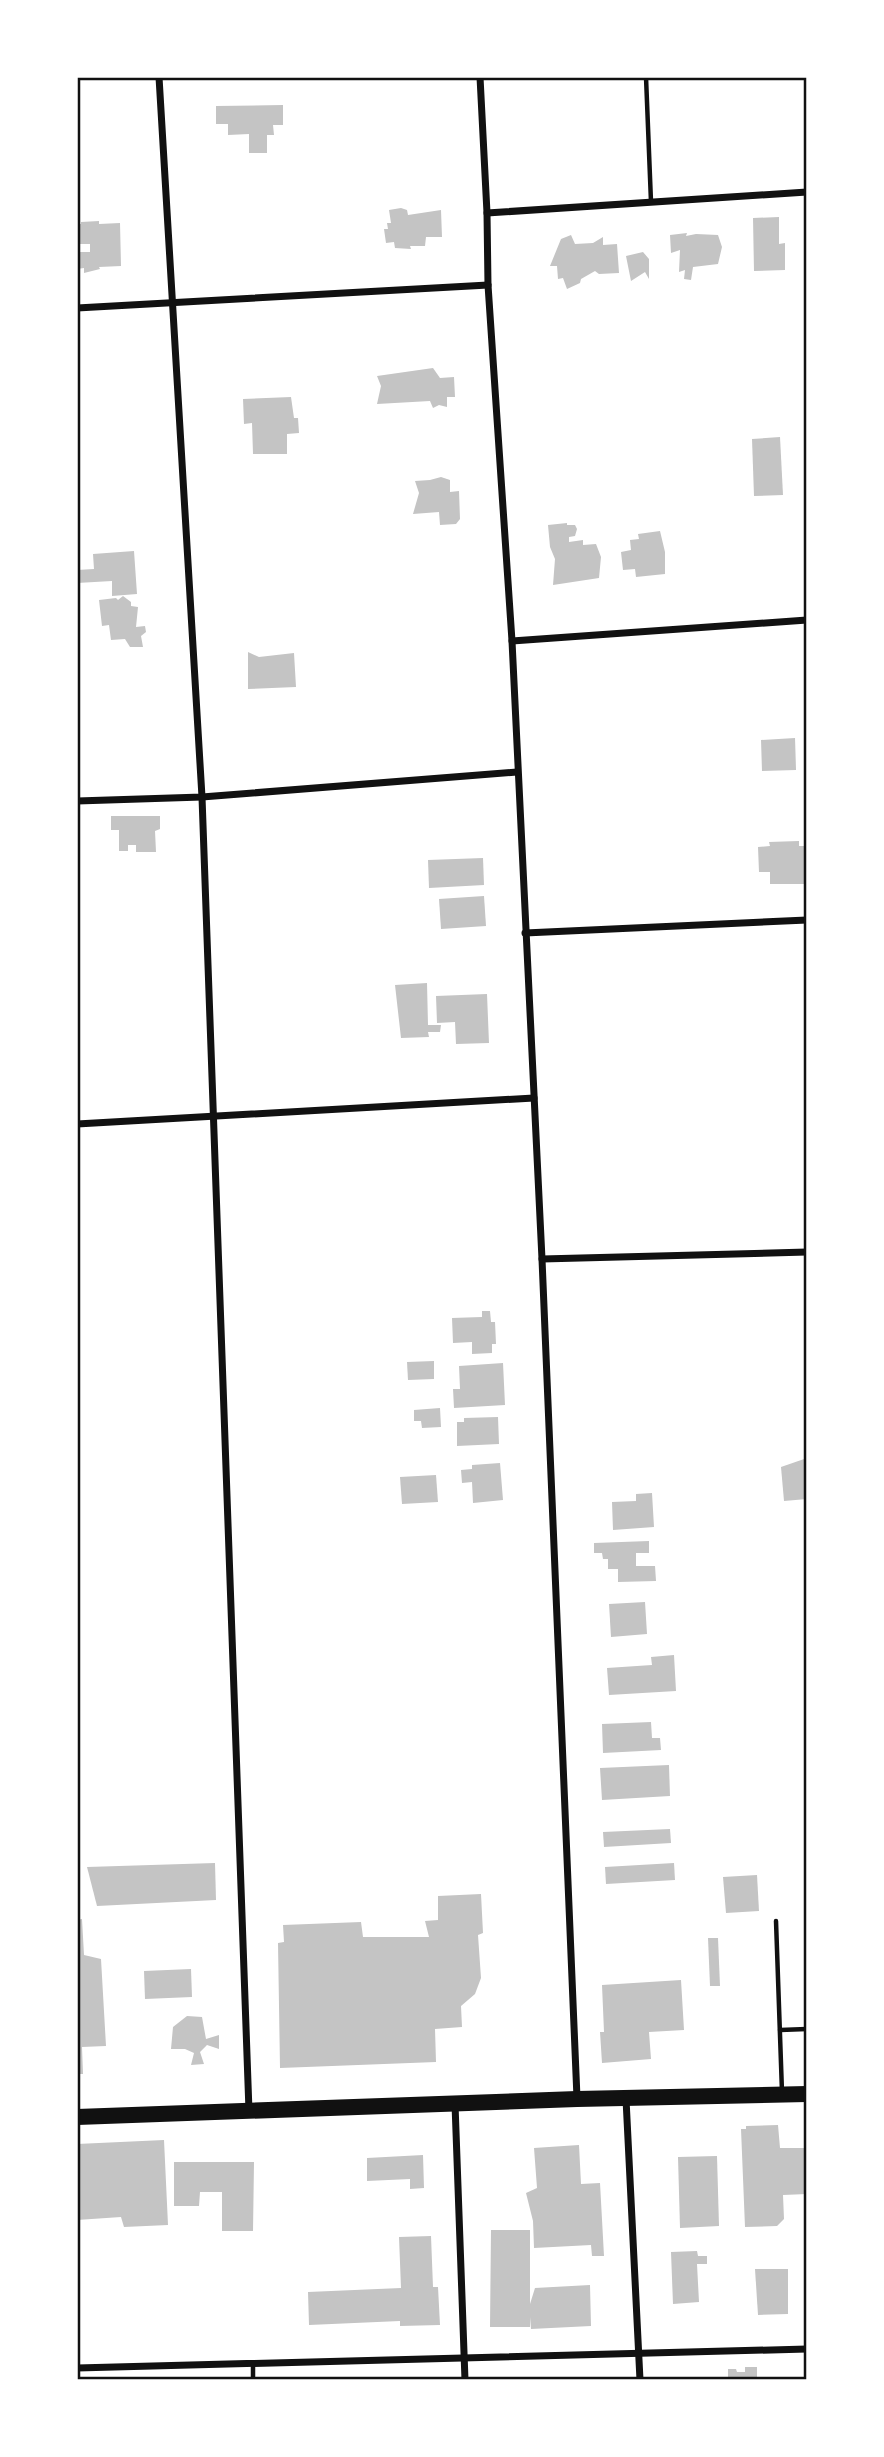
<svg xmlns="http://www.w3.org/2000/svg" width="884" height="2457" font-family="'Public Sans',sans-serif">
<rect width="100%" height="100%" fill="#fff"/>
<g fill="#c4c4c4">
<polygon points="283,105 283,125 273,125 274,135 267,135 267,153 249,153 249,134 228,135 228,124 216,124 216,106"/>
<polygon points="401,208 407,210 408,215 441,210 442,237 426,237 425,246 410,246 411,249 395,248 394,242 386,243 384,229 388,229 387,223 391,223 389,210"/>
<polygon points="779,217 779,244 785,243 785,270 754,271 753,218"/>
<polygon points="99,221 99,224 120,223 121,266 99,267 100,269 84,273 84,268 77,269 77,252 90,252 90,244 77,244 77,224 81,224 81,222"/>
<polygon points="687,233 686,236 696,234 718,235 722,247 718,264 693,267 691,280 684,279 685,270 679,272 680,250 671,253 670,235"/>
<polygon points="571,235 575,244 593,243 603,237 603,245 617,244 619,273 599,274 595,271 581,279 580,283 567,289 563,278 558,279 557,266 550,266 561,239"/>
<polygon points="643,252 649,259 649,279 645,272 631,281 626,256"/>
<polygon points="433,368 440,378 454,377 455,397 447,397 447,407 439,405 433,408 430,401 377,404 381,386 377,376"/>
<polygon points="291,397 294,418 298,418 299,433 287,434 287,454 253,454 252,423 244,424 243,399"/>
<polygon points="780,437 783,495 754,496 752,439"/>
<polygon points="441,477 450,480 450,492 459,491 460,519 456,524 440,525 439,512 413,514 419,493 415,481 430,480"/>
<polygon points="567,523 567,525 575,525 577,529 575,536 569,537 569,542 583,540 583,545 596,544 601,557 599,578 553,585 555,559 550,547 548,525"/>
<polygon points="660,531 665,552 665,574 636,577 635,569 623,570 621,552 631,550 630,540 639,539 638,534"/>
<polygon points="134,551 137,594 112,596 112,581 77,583 77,570 94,569 93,554"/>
<polygon points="123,596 131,602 131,606 138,607 136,627 145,626 146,632 141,636 143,647 130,647 125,639 111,640 109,625 102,626 99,600 116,598 118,600"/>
<polygon points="248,652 259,657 294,653 296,687 248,689"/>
<polygon points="795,738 796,770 762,771 761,740"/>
<polygon points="111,816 160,816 160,829 155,831 156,852 136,852 136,845 128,845 128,851 119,851 119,830 111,830"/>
<polygon points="799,841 799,846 806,846 807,884 770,884 770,872 759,872 758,847 770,846 769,842"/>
<polygon points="483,858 484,885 429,888 428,860"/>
<polygon points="484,896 486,926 441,929 439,899"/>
<polygon points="427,983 428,1025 441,1025 440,1032 428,1032 429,1037 401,1038 395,985"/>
<polygon points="487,994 489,1043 456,1044 455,1022 437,1023 436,996"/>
<polygon points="482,1311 490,1311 491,1322 495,1322 496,1344 492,1344 492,1353 472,1354 472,1342 453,1343 452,1318 482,1317"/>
<polygon points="434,1361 434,1379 408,1380 407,1362"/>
<polygon points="503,1363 505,1405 454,1408 453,1389 460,1389 459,1366"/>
<polygon points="440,1408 441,1427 422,1428 421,1421 414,1421 414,1410"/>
<polygon points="498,1417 499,1444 457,1446 457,1422 464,1422 464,1418"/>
<polygon points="807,1458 807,1499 784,1501 781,1467"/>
<polygon points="500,1463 503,1500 473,1503 472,1482 462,1483 461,1470 472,1469 472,1465"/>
<polygon points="436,1475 438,1502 402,1504 400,1477"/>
<polygon points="652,1493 654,1527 613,1530 612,1502 636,1501 636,1494"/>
<polygon points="649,1541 649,1553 636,1553 636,1566 655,1566 656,1581 618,1582 618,1569 608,1569 608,1559 603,1559 602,1553 594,1553 594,1543"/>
<polygon points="645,1602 647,1634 611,1637 609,1604"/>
<polygon points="674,1655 676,1691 609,1695 607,1668 652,1665 651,1657"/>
<polygon points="651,1722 652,1738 660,1738 661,1750 603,1753 602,1724"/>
<polygon points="669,1765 670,1796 602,1800 600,1768"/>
<polygon points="670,1829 671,1843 604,1847 603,1832"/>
<polygon points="215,1863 216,1900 97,1906 87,1867"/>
<polygon points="674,1863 675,1880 606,1884 605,1867"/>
<polygon points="757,1875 759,1911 726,1913 723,1877"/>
<polygon points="481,1894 483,1933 478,1935 481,1978 475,1994 461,2006 462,2027 435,2029 436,2062 280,2068 278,1943 284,1942 283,1925 361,1922 363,1937 429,1937 425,1921 438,1920 438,1896"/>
<polygon points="82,1919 84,1955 101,1959 106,2046 82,2047 83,2074 77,2074 77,1920"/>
<polygon points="708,1938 718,1938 720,1986 710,1986"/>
<polygon points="191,1969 192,1997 145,1999 144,1971"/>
<polygon points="681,1980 684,2030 649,2032 651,2059 602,2063 600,2032 604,2032 602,1985"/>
<polygon points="187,2016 202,2017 206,2039 219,2035 219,2049 207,2045 200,2052 204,2064 191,2065 194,2053 185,2049 171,2049 173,2027"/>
<polygon points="778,2125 780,2148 807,2148 807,2194 783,2195 784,2219 777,2226 745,2227 741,2129 746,2129 746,2126"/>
<polygon points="164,2140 168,2225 124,2227 121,2217 77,2220 77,2144"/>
<polygon points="579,2145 581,2184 600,2183 604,2256 592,2256 591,2245 534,2248 533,2221 526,2193 537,2188 534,2148"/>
<polygon points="423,2155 424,2188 410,2189 410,2179 367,2181 367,2158"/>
<polygon points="717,2156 719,2226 680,2228 678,2157"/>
<polygon points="174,2162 254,2162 253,2231 222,2231 222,2192 200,2192 199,2206 174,2206"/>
<polygon points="491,2230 530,2230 530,2304 535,2288 590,2285 591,2326 531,2329 530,2317 530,2327 490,2327"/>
<polygon points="431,2236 433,2287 438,2287 440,2325 400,2326 400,2321 309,2325 308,2292 401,2288 399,2237"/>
<polygon points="697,2251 698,2256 707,2256 707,2264 697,2264 699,2302 673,2304 671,2252"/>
<polygon points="755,2269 788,2269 788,2314 758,2315"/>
<polygon points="745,2367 757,2367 757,2380 728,2380 728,2369 736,2369 737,2372 745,2372"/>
</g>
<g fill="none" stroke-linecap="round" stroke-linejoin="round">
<g stroke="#111" stroke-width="4.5">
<polyline points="646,77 651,202"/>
<polyline points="776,1921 782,2092"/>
<polyline points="780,2030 807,2029"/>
<polyline points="253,2364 253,2380"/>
</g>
<g stroke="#111" stroke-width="7">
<polyline points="159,77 202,797 249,2111"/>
<polyline points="480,77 487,213 488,285 512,641 542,1259 577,2098"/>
<polyline points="487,213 807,192"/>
<polyline points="77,308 488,285"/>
<polyline points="512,641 807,620"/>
<polyline points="77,801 202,797 517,772"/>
<polyline points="525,933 807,920"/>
<polyline points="77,1124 534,1098"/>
<polyline points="542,1259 807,1252"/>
<polyline points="626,2099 640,2380"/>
<polyline points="455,2104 465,2380"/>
<polyline points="77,2368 807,2349"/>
</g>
<polyline stroke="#111" stroke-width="16" points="77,2117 577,2099 807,2094"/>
</g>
<rect width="884" height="2457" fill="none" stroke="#ffffff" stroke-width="158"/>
<rect x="79" y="79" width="726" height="2299" fill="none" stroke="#111" stroke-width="2.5"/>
</svg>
